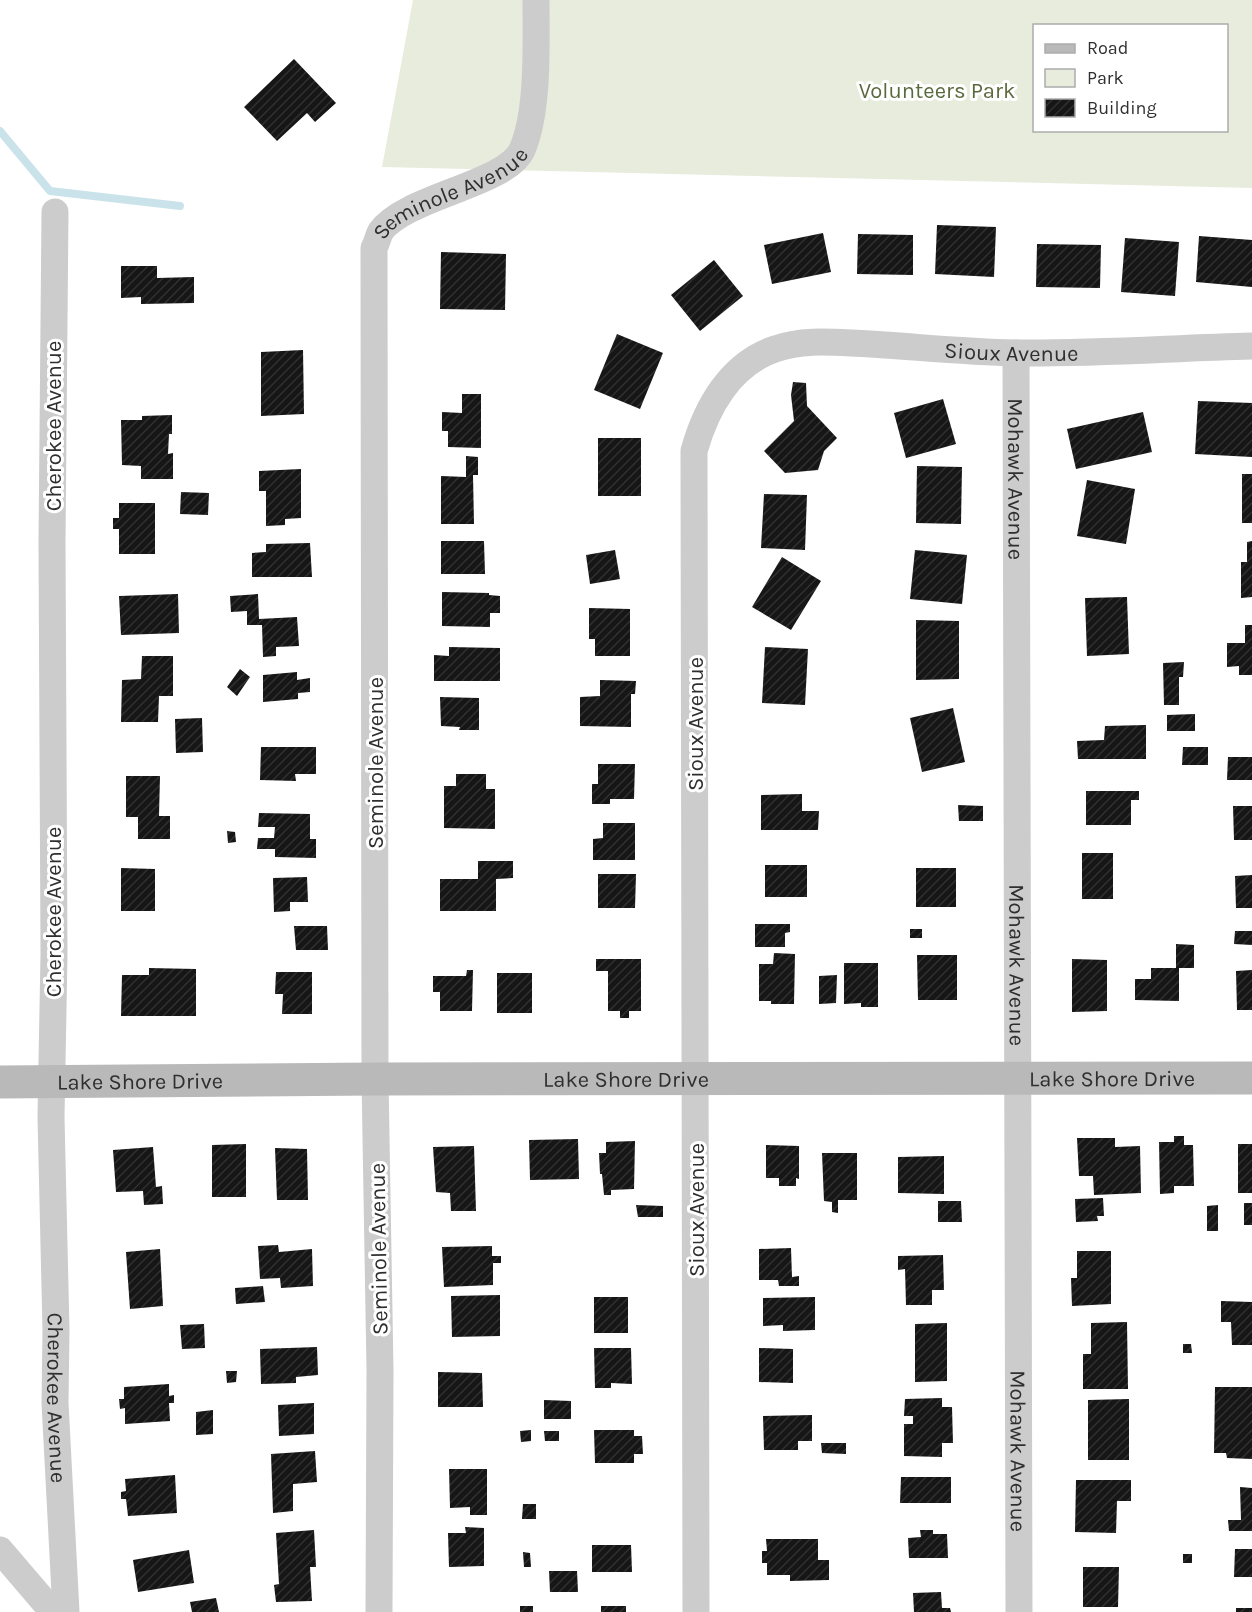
<svg xmlns="http://www.w3.org/2000/svg" width="1252" height="1612" font-family="Karla,sans-serif">
<defs>
<pattern id="building-hatch" width="6" height="6" patternUnits="userSpaceOnUse" patternTransform="scale(1.5)"><rect width="6" height="6" fill="#161616"/><path d="M-1 1l2-2M0 6l6-6M5 7l2-2" fill="none" stroke="#303030"/></pattern>
</defs>
<rect width="100%" height="100%" fill="#fff"/>
<path fill="#e7ecdd" fill-rule="evenodd" d="M 413,0 L 1252,0 L 1252,188 L 382,167 ZM 1034,26 L 1226,26 L 1226,130 L 1034,130 Z"/>
<g fill="none" stroke-linecap="round" stroke-linejoin="round">
<polyline stroke="#cae3eb" stroke-width="8" points="0,131 50,191 180,206"/>
</g>
<g fill="url(#building-hatch)">
<polygon points="294,59 336,103 315,122 307,113 277,141 244,107"/>
<polygon points="937,225 996,227 994,277 935,274"/>
<polygon points="823,233 831,272 772,284 764,245"/>
<polygon points="858,234 913,235 913,275 857,274"/>
<polygon points="1199,236 1252,240 1252,287 1196,282"/>
<polygon points="1125,238 1179,242 1175,296 1121,292"/>
<polygon points="1037,244 1101,245 1100,288 1036,287"/>
<polygon points="441,252 506,254 505,310 440,309"/>
<polygon points="714,260 743,296 700,331 671,295"/>
<polygon points="121,266 157,266 157,278 194,277 194,303 141,304 141,297 121,298"/>
<polygon points="617,334 663,353 640,409 594,390"/>
<polygon points="303,350 304,414 261,416 261,352"/>
<polygon points="793,382 806,383 807,406 837,438 824,451 818,470 785,473 764,451 794,421 791,395"/>
<polygon points="462,394 481,394 481,448 448,447 448,431 442,431 442,412 462,413"/>
<polygon points="943,399 956,444 906,458 894,413"/>
<polygon points="1198,401 1252,403 1252,457 1195,454"/>
<polygon points="1143,412 1152,452 1076,469 1067,429"/>
<polygon points="172,415 172,434 169,434 168,454 173,453 173,479 141,479 141,466 122,465 121,420 142,420 142,416"/>
<rect x="598" y="438" width="43" height="58"/>
<polygon points="466,456 478,457 478,475 473,475 474,524 441,524 441,476 466,477"/>
<polygon points="917,466 962,467 961,524 916,523"/>
<polygon points="301,469 301,518 285,519 285,525 266,526 266,491 259,491 259,471"/>
<rect x="1242" y="474" width="10" height="49"/>
<polygon points="1087,480 1135,489 1126,544 1077,536"/>
<polygon points="181,492 209,493 208,515 180,514"/>
<polygon points="764,494 807,495 805,550 761,548"/>
<polygon points="119,503 155,503 155,554 119,554 119,529 113,529 113,518 119,518"/>
<polygon points="441,541 484,541 485,574 441,574"/>
<polygon points="1252,541 1252,597 1241,598 1241,562 1247,562 1247,542"/>
<polygon points="310,543 312,577 252,577 252,553 266,552 266,544"/>
<polygon points="615,550 620,579 590,584 586,555"/>
<polygon points="915,550 967,555 962,604 910,599"/>
<polygon points="782,557 821,581 791,630 752,607"/>
<polygon points="442,592 489,593 489,595 500,596 500,613 490,613 490,627 442,626"/>
<polygon points="178,594 179,633 121,635 119,596"/>
<polygon points="258,594 259,619 297,617 299,646 276,647 276,656 263,657 262,625 247,625 247,611 231,612 230,596"/>
<polygon points="1127,597 1129,654 1087,656 1085,598"/>
<polygon points="589,608 630,609 630,656 595,656 595,639 589,639"/>
<polygon points="916,620 959,621 959,679 916,680"/>
<polygon points="1245,625 1252,625 1252,675 1239,675 1239,666 1227,667 1227,643 1245,643"/>
<polygon points="449,647 500,648 500,681 434,681 434,655 449,656"/>
<polygon points="765,647 808,649 805,705 762,703"/>
<polygon points="142,656 173,656 173,696 159,696 158,722 121,722 122,680 141,679"/>
<polygon points="1184,662 1183,677 1179,677 1179,705 1164,705 1163,663"/>
<polygon points="240,669 250,677 237,696 227,687"/>
<polygon points="297,672 297,680 310,678 310,692 298,693 298,699 263,702 263,675"/>
<polygon points="600,680 636,681 635,694 631,694 631,727 580,726 580,697 600,696"/>
<polygon points="440,697 479,698 479,730 459,730 460,727 441,726"/>
<polygon points="953,708 965,762 922,772 910,718"/>
<polygon points="1195,714 1195,731 1167,731 1167,715"/>
<polygon points="202,718 203,752 176,753 175,719"/>
<polygon points="1146,725 1146,759 1078,759 1077,741 1104,740 1105,726"/>
<polygon points="261,747 316,747 316,774 295,774 296,781 260,780"/>
<polygon points="1183,747 1208,747 1208,765 1182,765"/>
<polygon points="1228,757 1252,757 1252,780 1227,780"/>
<polygon points="598,764 635,764 634,799 610,799 610,804 592,804 592,784 598,784"/>
<polygon points="456,774 486,774 486,789 495,789 495,829 444,828 444,786 456,786"/>
<polygon points="126,776 160,776 159,816 170,816 170,839 138,839 138,817 126,817"/>
<polygon points="1086,791 1139,791 1139,800 1131,800 1131,825 1086,825"/>
<polygon points="802,794 802,811 819,811 818,830 761,830 761,795"/>
<polygon points="958,805 983,806 983,821 959,821"/>
<polygon points="1233,806 1252,806 1252,840 1234,840"/>
<polygon points="259,813 310,814 310,839 316,839 316,858 275,857 275,849 257,849 258,838 274,838 275,827 258,827"/>
<polygon points="603,823 635,823 635,860 593,860 593,839 603,838"/>
<polygon points="227,831 235,832 236,842 228,843"/>
<rect x="1082" y="853" width="31" height="46"/>
<polygon points="478,861 513,861 513,878 496,879 496,911 440,911 440,879 478,879"/>
<rect x="765" y="865" width="42" height="32"/>
<polygon points="121,868 155,869 155,911 121,911"/>
<rect x="916" y="868" width="40" height="39"/>
<polygon points="598,874 636,874 635,908 598,908"/>
<polygon points="1252,875 1252,908 1236,908 1235,876"/>
<polygon points="307,877 308,902 290,902 290,911 274,912 273,878"/>
<polygon points="755,924 790,924 790,932 785,933 785,947 755,947"/>
<polygon points="294,926 327,926 328,950 296,950"/>
<rect x="910" y="929" width="12" height="9"/>
<polygon points="1235,931 1252,931 1252,945 1234,944"/>
<polygon points="1176,944 1194,945 1194,968 1179,968 1179,1001 1135,1000 1135,979 1151,979 1151,968 1176,968"/>
<polygon points="774,953 795,954 794,1004 771,1004 771,1001 759,1001 759,964 773,964"/>
<polygon points="917,955 957,955 957,1000 918,1000"/>
<polygon points="596,959 641,959 641,1011 629,1011 629,1018 620,1018 620,1011 608,1011 608,971 596,971"/>
<polygon points="1072,959 1107,960 1107,1011 1072,1012"/>
<polygon points="844,963 878,963 878,1007 861,1007 861,1003 844,1004"/>
<polygon points="149,968 196,969 196,1016 121,1016 122,975 149,975"/>
<polygon points="467,970 473,970 472,1011 440,1011 440,992 433,992 433,976 466,976"/>
<polygon points="1252,970 1252,1010 1237,1010 1236,971"/>
<polygon points="276,972 312,972 312,1014 282,1014 283,994 275,994"/>
<rect x="497" y="973" width="35" height="40"/>
<polygon points="837,975 836,1003 819,1004 819,976"/>
<polygon points="1174,1136 1184,1136 1184,1145 1193,1145 1194,1186 1174,1186 1174,1193 1160,1194 1159,1142 1174,1142"/>
<polygon points="1077,1138 1115,1138 1115,1147 1140,1146 1141,1193 1094,1195 1093,1176 1079,1176"/>
<polygon points="578,1139 579,1179 530,1180 529,1140"/>
<polygon points="635,1141 634,1189 611,1190 611,1195 604,1195 602,1174 600,1174 599,1153 606,1153 606,1142"/>
<polygon points="246,1144 246,1197 212,1197 212,1145"/>
<rect x="1238" y="1144" width="14" height="49"/>
<polygon points="766,1145 799,1146 799,1179 796,1178 796,1186 779,1186 779,1178 766,1178"/>
<polygon points="474,1146 476,1211 451,1211 450,1193 436,1192 433,1147"/>
<polygon points="153,1147 156,1187 162,1186 163,1204 144,1205 143,1191 116,1192 113,1150"/>
<polygon points="275,1148 307,1149 308,1200 277,1200"/>
<polygon points="822,1153 857,1153 857,1200 838,1200 838,1213 832,1212 832,1202 824,1201"/>
<polygon points="944,1156 944,1194 898,1193 898,1157"/>
<polygon points="1103,1198 1104,1216 1097,1216 1098,1221 1076,1222 1075,1199"/>
<polygon points="938,1201 961,1201 962,1222 938,1222"/>
<rect x="1244" y="1203" width="8" height="22"/>
<polygon points="636,1205 663,1206 663,1217 638,1217"/>
<polygon points="1218,1205 1218,1231 1207,1231 1207,1206"/>
<polygon points="278,1245 279,1252 312,1249 313,1286 281,1288 280,1278 260,1279 258,1246"/>
<polygon points="492,1246 492,1256 501,1256 501,1263 493,1263 493,1285 444,1287 442,1247"/>
<polygon points="791,1248 792,1277 799,1276 799,1286 779,1286 778,1280 759,1280 759,1249"/>
<polygon points="160,1249 163,1306 130,1309 126,1252"/>
<polygon points="1077,1251 1111,1251 1111,1304 1072,1306 1071,1278 1077,1278"/>
<polygon points="943,1255 944,1290 932,1290 932,1305 906,1305 905,1269 898,1270 898,1256"/>
<polygon points="263,1286 265,1302 236,1304 235,1288"/>
<polygon points="500,1295 500,1336 452,1337 451,1296"/>
<rect x="594" y="1297" width="34" height="36"/>
<polygon points="815,1297 815,1330 783,1331 783,1325 763,1326 763,1298"/>
<polygon points="1221,1301 1252,1302 1252,1345 1232,1345 1231,1322 1221,1322"/>
<polygon points="1127,1322 1128,1389 1083,1389 1083,1354 1091,1354 1091,1323"/>
<polygon points="947,1323 947,1381 915,1382 915,1324"/>
<polygon points="204,1324 205,1348 182,1349 180,1325"/>
<polygon points="1183,1344 1191,1344 1192,1353 1183,1353"/>
<polygon points="317,1347 318,1375 296,1377 296,1383 261,1384 260,1349"/>
<polygon points="594,1348 631,1348 632,1384 611,1383 611,1388 595,1388"/>
<polygon points="759,1348 793,1349 793,1383 759,1382"/>
<polygon points="226,1371 237,1371 236,1382 227,1383"/>
<polygon points="438,1372 482,1373 483,1407 438,1407"/>
<polygon points="169,1384 169,1396 174,1395 174,1403 169,1403 170,1421 125,1424 125,1408 120,1409 119,1399 124,1399 124,1387"/>
<polygon points="1215,1387 1252,1387 1252,1459 1227,1458 1226,1453 1214,1453"/>
<polygon points="942,1398 942,1407 952,1407 953,1443 942,1443 942,1457 904,1456 904,1424 913,1424 913,1416 904,1416 905,1399"/>
<polygon points="1129,1399 1129,1460 1088,1460 1088,1400"/>
<polygon points="544,1400 571,1401 571,1419 544,1419"/>
<polygon points="314,1403 314,1434 279,1436 278,1405"/>
<polygon points="213,1410 213,1434 196,1435 196,1412"/>
<polygon points="812,1415 812,1441 798,1441 798,1450 764,1450 763,1416"/>
<polygon points="531,1430 531,1441 521,1442 520,1431"/>
<polygon points="594,1430 634,1430 634,1436 642,1436 643,1454 634,1454 634,1463 595,1463"/>
<polygon points="544,1431 559,1431 559,1441 545,1441"/>
<polygon points="821,1443 846,1443 846,1454 822,1453"/>
<polygon points="315,1451 317,1482 293,1484 293,1511 273,1513 271,1454"/>
<polygon points="449,1469 487,1469 487,1515 470,1515 470,1507 450,1508"/>
<polygon points="175,1475 177,1513 128,1516 126,1499 121,1499 121,1492 126,1491 125,1479"/>
<polygon points="901,1477 951,1477 951,1503 900,1503"/>
<polygon points="1076,1480 1131,1480 1131,1501 1117,1501 1116,1533 1075,1532"/>
<polygon points="1240,1487 1252,1488 1252,1531 1229,1531 1228,1520 1241,1520"/>
<polygon points="523,1504 536,1504 536,1519 522,1519"/>
<polygon points="465,1527 484,1528 484,1566 449,1567 448,1533 466,1533"/>
<polygon points="314,1530 316,1567 310,1567 312,1601 276,1602 274,1585 279,1584 276,1533"/>
<polygon points="920,1530 933,1530 933,1534 947,1534 948,1558 909,1558 908,1538 921,1537"/>
<polygon points="766,1539 818,1539 818,1560 829,1560 829,1580 790,1581 790,1575 767,1575 767,1563 762,1563 762,1551 767,1551"/>
<polygon points="592,1545 631,1545 632,1572 592,1572"/>
<polygon points="1235,1549 1252,1549 1252,1577 1234,1577"/>
<polygon points="189,1550 194,1583 138,1592 133,1560"/>
<polygon points="523,1552 530,1553 531,1567 524,1567"/>
<rect x="1183" y="1554" width="9" height="9"/>
<polygon points="1083,1567 1119,1567 1118,1607 1083,1607"/>
<polygon points="549,1571 577,1571 578,1592 550,1592"/>
<polygon points="941,1592 942,1608 950,1608 951,1612 914,1612 913,1593"/>
<polygon points="216,1598 219,1612 192,1612 190,1602"/>
<rect x="520" y="1606" width="13" height="6"/>
<rect x="601" y="1606" width="25" height="6"/>
<rect x="1236" y="1608" width="16" height="4"/>
</g>
<g fill="none" stroke-linecap="round" stroke-linejoin="round">
<g stroke="#ccc" stroke-width="27">
<path id="s1" d="M 55,212 L 52,543 L 54,954 L 51,1117 L 56,1330 L 55,1403 L 66,1612"/>
<path id="s2" d="M 1016,353 L 1019,1612"/>
<polyline points="0,1550 53,1612"/>
<path id="s3" d="M 379,1612 L 380,1370 L 375,1079 L 374,248 C 377,243 378,236 381,231 C 405,197 507,184 522,150 C 539,111 536,43 536,0"/>
<path id="s4" d="M 696,1612 L 694,451 C 706,408 730,364 775,349 C 806,338 838,343 870,344 C 918,347 967,352 1015,353 C 1094,354 1173,348 1252,346"/>
</g>
<path stroke="#b9b9b9" stroke-width="33" id="s5" d="M 0,1082 L 375,1079 L 1252,1078"/>
</g>
<g text-anchor="middle" stroke-width="6" stroke-linejoin="round" paint-order="stroke">
<g font-size="22" fill="#596a3d" stroke="#fff">
<text x="937" y="98">Volunteers Park</text>
</g>
<g font-size="22" fill="#2f2f2f" stroke="#fff">
<text dy="8" stroke="none"><textPath href="#s3" startOffset="1462">Seminole Avenue</textPath></text>
<text dy="8" stroke="none"><textPath href="#s4" startOffset="1534">Sioux Avenue</textPath></text>
<text transform="translate(53 426) rotate(-90)" y="8">Cherokee Avenue</text>
<text dy="8" stroke="none"><textPath href="#s2" startOffset="126">Mohawk Avenue</textPath></text>
<text transform="translate(695 724) rotate(-90)" y="8">Sioux Avenue</text>
<text transform="translate(375 763) rotate(-90)" y="8">Seminole Avenue</text>
<text transform="translate(53 912) rotate(-90)" y="8">Cherokee Avenue</text>
<text dy="8" stroke="none"><textPath href="#s2" startOffset="612">Mohawk Avenue</textPath></text>
<text dy="8" stroke="none"><textPath href="#s5" startOffset="1112">Lake Shore Drive</textPath></text>
<text dy="8" stroke="none"><textPath href="#s5" startOffset="626">Lake Shore Drive</textPath></text>
<text dy="8" stroke="none"><textPath href="#s5" startOffset="140">Lake Shore Drive</textPath></text>
<text transform="translate(696 1210) rotate(-90)" y="8">Sioux Avenue</text>
<text transform="translate(378 1249) rotate(-91)" y="8">Seminole Avenue</text>
<text dy="8" stroke="none"><textPath href="#s1" startOffset="1186">Cherokee Avenue</textPath></text>
<text dy="8" stroke="none"><textPath href="#s2" startOffset="1098">Mohawk Avenue</textPath></text>
</g>
</g>
<rect x="1033" y="24" width="195" height="108" fill="#ffffff" stroke="#acacac" stroke-width="1.5"/>
<rect x="1045" y="44" width="30" height="9" fill="#b9b9b9" stroke="#acacac" stroke-width="1.5"/>
<text x="1087" y="54" font-size="18" fill="#2f2f2f">Road</text>
<rect x="1045" y="69" width="30" height="18" fill="#e7ecdd" stroke="#acacac" stroke-width="1.5"/>
<text x="1087" y="84" font-size="18" fill="#2f2f2f">Park</text>
<rect x="1045" y="99" width="30" height="18" fill="url(#building-hatch)" stroke="#acacac" stroke-width="1.5"/>
<text x="1087" y="114" font-size="18" fill="#2f2f2f">Building</text>
</svg>
